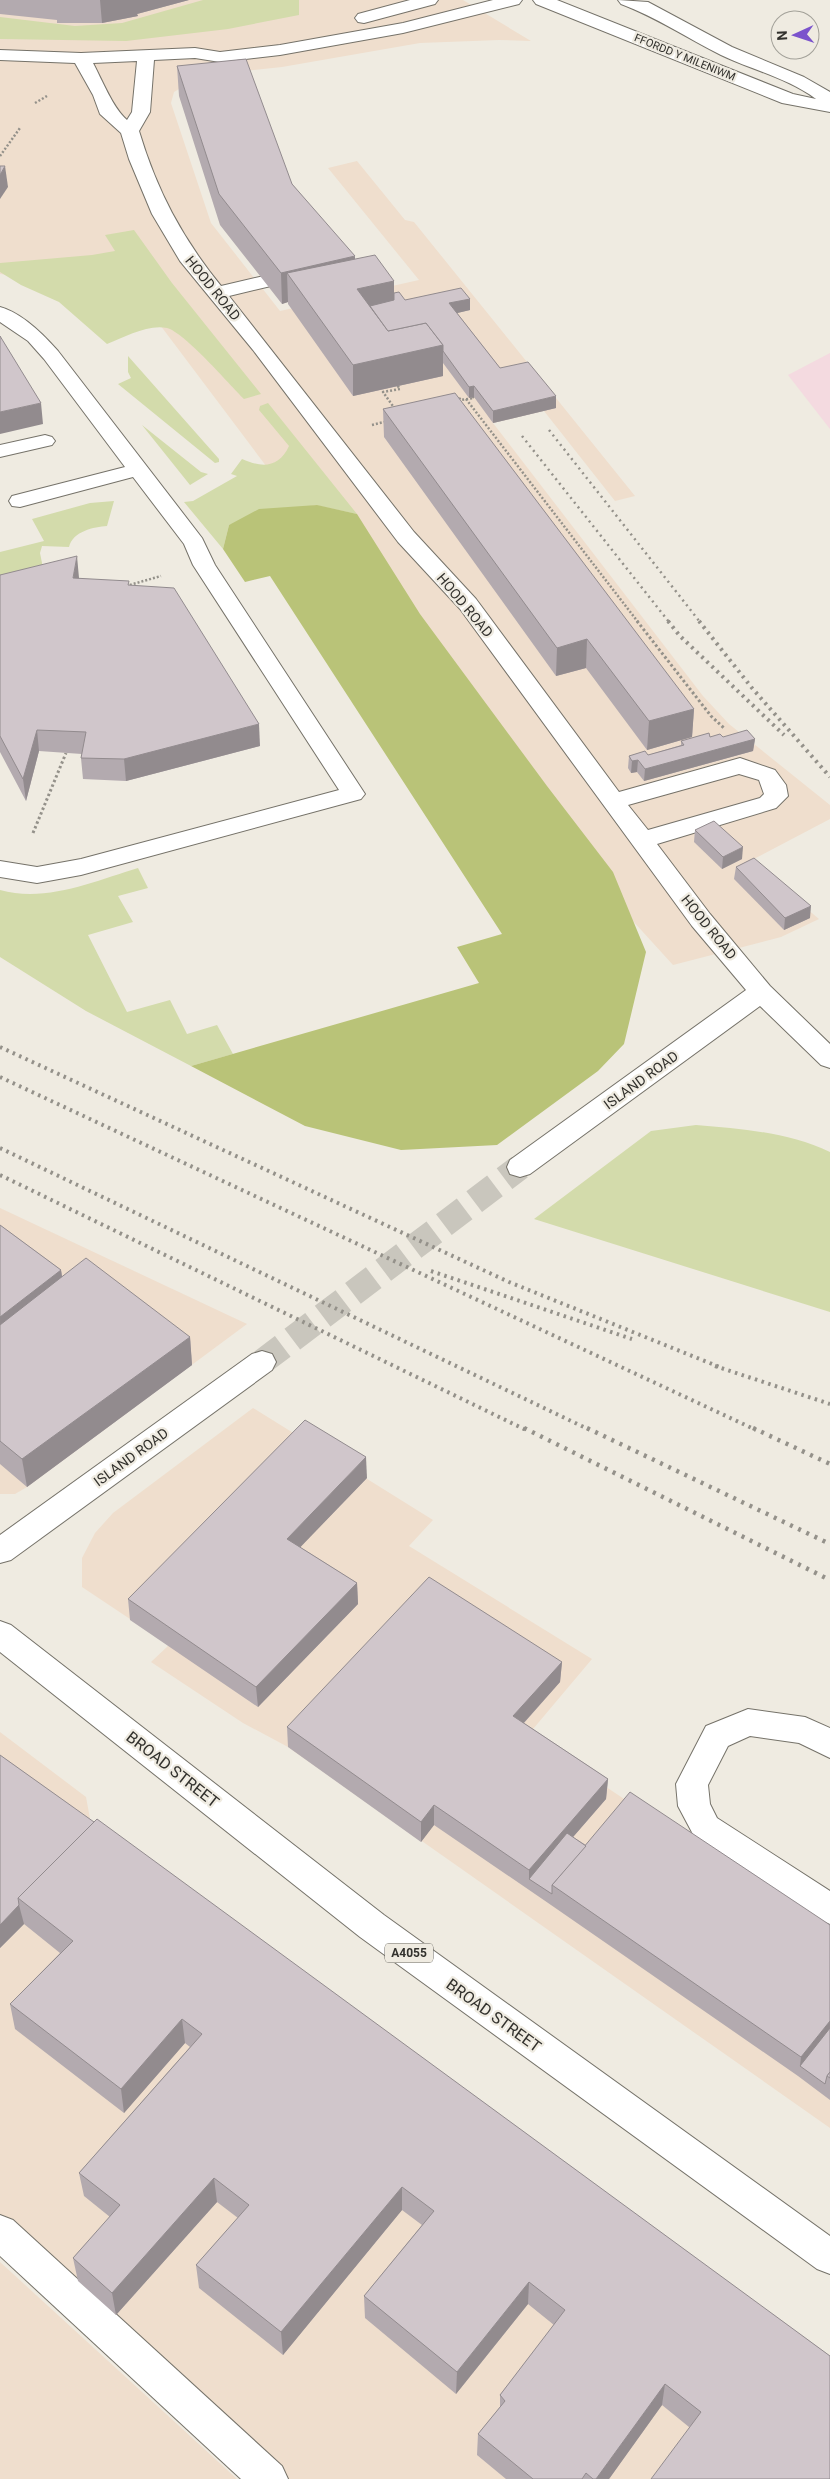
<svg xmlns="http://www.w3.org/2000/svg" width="830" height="2479" font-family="Roboto,sans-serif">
<rect width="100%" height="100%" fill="#efebe1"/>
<g fill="#efdecd">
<polygon points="0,0 463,0 531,41 499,40 420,43 282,67 217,74 184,86 174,92 171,103 211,223 280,311 419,280 328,168 357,161 405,220 414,222 635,496 615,501 544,411 493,423 703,696 729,724 830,805 830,819 750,861 819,919 781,937 673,965 491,765 133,289 0,274"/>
<polygon points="0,1208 247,1324 27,1487 15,1494 0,1494"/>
<polygon points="253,1408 433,1520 409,1546 592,1659 528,1735 830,1936 830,2128 288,1747 243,1723 151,1662 169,1645 82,1587 82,1558 95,1533 113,1513"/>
<polygon points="0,1732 86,1797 91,1824 830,2479 289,2479 116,2315 0,2215"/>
<polygon points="0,2262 237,2479 0,2479"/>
</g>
<polygon fill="#f4dae0" points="830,353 830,429 788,375"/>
<g fill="#d3dbab">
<polygon points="203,0 299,0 299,15 228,29 126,41 0,39 0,17 75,26 122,23"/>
<path d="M 134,230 L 172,283 L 261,394 L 244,399 C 230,385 184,332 167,328 C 148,324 125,337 107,344 L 59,302 L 21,285 L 0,272 L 0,263 L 92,255 L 115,251 L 105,235 Z"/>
<polygon points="128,356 219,459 219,462 215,463 118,384 131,378 128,372"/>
<path d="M 268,403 L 357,514 L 315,505 L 229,525 L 223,549 L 184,502 L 193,501 L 237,476 L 231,474 L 242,459 C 262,468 279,468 289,446 L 259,410 L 260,406 Z"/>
<polygon points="142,425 201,472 208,474 190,485"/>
<path d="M 114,501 L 107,526 C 94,527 73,531 69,547 L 42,546 L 40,553 L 43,568 L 0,597 L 0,552 L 44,541 L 32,519 L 90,503 Z"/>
<path d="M 138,868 L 148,888 L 118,896 L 133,922 L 88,935 L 127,1012 L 170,1000 L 187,1034 L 217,1025 L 233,1054 L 191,1066 L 86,1011 L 0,957 L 0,890 C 46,903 95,881 138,868 Z"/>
<path d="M 696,1125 C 742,1129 788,1132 830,1152 L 830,1312 L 534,1219 L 651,1131 Z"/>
</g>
<polygon fill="#b9c378" points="317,505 357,514 420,614 547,786 613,872 646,952 624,1044 598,1071 497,1145 401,1150 305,1126 191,1066 479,983 457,947 502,934 270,576 245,582 223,549 229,525 259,509"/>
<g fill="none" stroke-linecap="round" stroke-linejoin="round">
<polyline stroke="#c9c6bd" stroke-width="26" stroke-dasharray="26 12" stroke-linecap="butt" points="262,1362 520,1167"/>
<defs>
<g id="minor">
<polygon points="410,0 438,0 435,4 364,23 358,22 355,18 358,14"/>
<path d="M 493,0 L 522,0 L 519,4 L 403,33 L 280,55 L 220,62 L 195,58 L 154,60 L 150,112 L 139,131 C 157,191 182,238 221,286 L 264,276 L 271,278 L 274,282 L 271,286 L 229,296 L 414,532 L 476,599 L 619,792 L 740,758 L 775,770 L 786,785 L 788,796 L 776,808 L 657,844 L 710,914 L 770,986 L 830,1044 L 830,1068 L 821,1065 L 760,1006 L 530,1174 L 520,1177 L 510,1174 L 507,1167 L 510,1160 L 746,990 L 692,926 L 460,609 L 398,542 L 253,350 L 180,261 L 152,214 L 129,159 L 121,133 L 100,114 L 93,95 L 75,63 L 0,60 L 0,50 L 81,53 L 195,48 L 220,52 L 280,45 L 403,23 ZM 137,61 L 132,112 L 127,120 C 113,108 102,80 93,63 ZM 739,774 L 759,780 L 764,794 L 760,798 L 648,830 L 628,805 Z"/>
<path d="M 533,0 L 557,0 L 793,94 L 816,99 C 788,78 752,70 721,55 C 687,38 656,17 621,4 L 618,0 L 648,2 L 732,47 L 804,77 L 830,92 L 830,112 L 782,103 L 536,4 Z"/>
<path d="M 0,307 C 22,313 43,334 58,351 L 202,538 L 215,565 L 365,794 L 361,799 L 81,875 L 37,883 L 0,877 L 0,861 L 37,867 L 81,859 L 339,790 L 193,565 L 184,544 L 133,477 L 20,507 L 12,506 L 9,501 L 12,496 L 125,467 L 44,359 L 28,341 L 0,322 Z"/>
<polygon points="45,435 52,437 55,441 52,445 0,457 0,445"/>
<polygon points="262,1351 272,1354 276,1362 272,1370 11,1560 0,1563 0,1535 252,1354"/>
<polygon points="748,1709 805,1717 830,1728 830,1758 799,1743 750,1736 728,1746 708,1785 710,1804 717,1818 830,1891 830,1924 818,1919 695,1838 678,1806 676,1784 706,1726"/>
<polygon points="0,2215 13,2220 282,2466 288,2479 241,2479 0,2256"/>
</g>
<polygon id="major" points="0,1621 11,1625 384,1915 830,2236 830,2274 817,2269 360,1937 0,1652"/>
</defs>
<use href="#minor" stroke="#757269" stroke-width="2"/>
<use href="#major" stroke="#757269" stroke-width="2"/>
<g stroke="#94918a" stroke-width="2.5" stroke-dasharray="2 2" stroke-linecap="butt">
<polyline points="35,103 47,96"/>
<polyline points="0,156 20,128"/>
<polyline points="459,398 461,400 474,398 472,396"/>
<polyline points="466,399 638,622"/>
<polyline points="395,409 383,392 400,389 397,385"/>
<polyline points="372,425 388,421"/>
<polyline points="126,586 161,576"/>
</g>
<g stroke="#94918a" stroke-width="3" stroke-dasharray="2.5 2.5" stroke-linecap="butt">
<polyline points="637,621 711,716 725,729"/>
<polyline points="33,833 66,753"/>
</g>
<use href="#minor" fill="#fff" fill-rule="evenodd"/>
<use href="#major" fill="#fff" fill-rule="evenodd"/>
<g stroke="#94918a" stroke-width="2.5" stroke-dasharray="2 4" stroke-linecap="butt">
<polyline points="549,430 700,622"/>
<polyline points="522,436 669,622"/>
</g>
<g stroke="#94918a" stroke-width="4" stroke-dasharray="2.5 4.5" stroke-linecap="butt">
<polyline points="668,621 680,636 784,735"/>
<polyline points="699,621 752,688 830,777"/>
<polyline points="0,1047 509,1282 722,1368"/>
<polyline points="0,1077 756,1430"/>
<polyline points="0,1148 590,1430"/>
<polyline points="0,1175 526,1430"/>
<polyline points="431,1271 632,1339"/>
<polyline points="715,1366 830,1404"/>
</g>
<g stroke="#94918a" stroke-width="4.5" stroke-dasharray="3 6" stroke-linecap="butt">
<polyline points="524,1428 830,1580"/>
<polyline points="587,1428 830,1544"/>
<polyline points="753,1428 830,1464"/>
</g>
</g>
<g fill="#b3aaaf">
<polygon points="0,0 189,0 137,14 138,16 102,23 57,23 57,20 0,14"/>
<polygon points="177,66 292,184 355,259 394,281 394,293 405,300 470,299 470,310 457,313 500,368 556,408 493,423 474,397 469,398 443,363 443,376 353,396 288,304 288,302 282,304 220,225 179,96"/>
<polygon points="383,409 694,709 692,737 647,750 586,668 556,676 384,437"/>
<polygon points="0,575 79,578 129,585 260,746 126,781 83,779 81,758 82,754 39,751 26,801 0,752"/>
<polygon points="710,737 755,739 753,751 644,781 637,772 631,773 628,768 629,756 648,755 681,745 681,741"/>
<polygon points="695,830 742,859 722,869 694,842"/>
<polygon points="736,867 810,918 784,930 734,879"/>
<polygon points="0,1225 61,1270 62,1276 190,1337 192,1365 27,1487 0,1464"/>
<polygon points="367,1478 300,1547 357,1583 358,1604 258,1707 130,1620 128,1599"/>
<polygon points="562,1662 560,1682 524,1723 608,1779 606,1799 573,1837 586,1845 830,1925 830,2100 798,2076 551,1905 434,1825 421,1842 288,1747 287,1727"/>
<polygon points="0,1755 830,2356 689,2427 662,2405 609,2479 506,2479 477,2455 478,2434 500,2407 500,2395 554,2325 528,2304 456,2394 365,2318 364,2296 422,2225 402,2210 283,2355 199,2288 196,2265 238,2218 217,2202 116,2315 78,2281 73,2258 110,2217 84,2196 79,2173 190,2047 185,2043 124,2113 15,2029 10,2004 60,1953 24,1924 0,1948"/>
</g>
<g fill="#928b8e">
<polygon points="100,0 189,0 137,14 138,16 102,23"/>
<polygon points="5,166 8,187 0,199 0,175"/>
<polygon points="355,256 355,287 287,273 288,302 282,304 281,273"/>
<polygon points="394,281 394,312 365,318 357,289"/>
<polygon points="470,299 470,310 449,315 449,303"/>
<polygon points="443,345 443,376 353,396 353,365"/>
<polygon points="474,386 474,397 469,398 469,387"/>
<polygon points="556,396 556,408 493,423 493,411"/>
<polygon points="41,403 43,424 0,434 0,412"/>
<polygon points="77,556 79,578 75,600 73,578"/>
<polygon points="587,639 586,668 556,676 557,648"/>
<polygon points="694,709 692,737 647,750 649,721"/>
<polygon points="259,724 260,746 126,781 124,759"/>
<polygon points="37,730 39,751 26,801 23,779"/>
<polygon points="755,739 753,751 644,781 645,769"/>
<polygon points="638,760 637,772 631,773 632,761"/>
<polygon points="743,847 742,859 722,869 723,857"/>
<polygon points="811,906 810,918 784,930 785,918"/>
<polygon points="61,1270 65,1298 0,1348 0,1317"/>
<polygon points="190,1337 192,1365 27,1487 22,1459"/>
<polygon points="366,1457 367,1478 288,1560 287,1539"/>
<polygon points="357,1583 358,1604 258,1707 256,1687"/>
<polygon points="562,1662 560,1682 512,1736 513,1716"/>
<polygon points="608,1779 606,1799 534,1882 529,1879 529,1870"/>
<polygon points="434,1805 434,1825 421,1842 421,1822"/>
<polygon points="19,1905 24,1924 0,1948 0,1925"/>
<polygon points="182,2019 185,2043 124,2113 121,2089"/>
<polygon points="830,2021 830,2035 800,2066 801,2057"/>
<polygon points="214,2178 217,2202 116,2315 112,2293"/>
<polygon points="402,2187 402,2210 283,2355 281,2332"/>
<polygon points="529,2282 528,2304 456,2394 457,2372"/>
<polygon points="665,2384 662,2405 609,2479 596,2479"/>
</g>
<g fill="#d0c6cb" stroke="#928b8e">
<polygon points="246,59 292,184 355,256 281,273 219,194 177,66"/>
<polygon points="0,166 5,166 0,175"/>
<polygon points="375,255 394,281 357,289 388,331 426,323 443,345 353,365 287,273"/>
<polygon points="461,288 470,299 449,303 500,368 528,362 556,396 493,411 474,386 469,387 443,351 443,345 426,323 388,331 370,306 394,300 394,293 399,292 405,300"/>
<polygon points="0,336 41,403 0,412"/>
<polygon points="455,393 694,709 649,721 587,639 557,648 383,409"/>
<polygon points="77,556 73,578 129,581 128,585 174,588 259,724 124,759 81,758 86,732 37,730 23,779 0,736 0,575"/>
<polygon points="747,730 755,739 645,769 638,760 632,761 629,756 645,751 648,755 684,745 681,741 709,733 710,737 720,734 723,737"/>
<polygon points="714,821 743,847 723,857 695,830"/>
<polygon points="754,858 811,906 785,918 736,867"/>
<polygon points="0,1225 61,1270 0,1317"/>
<polygon points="86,1258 190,1337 22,1459 0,1441 0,1325"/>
<polygon points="305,1420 366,1457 287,1539 357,1583 256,1687 128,1599"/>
<polygon points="429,1577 562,1662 513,1716 608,1779 529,1870 434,1805 421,1822 287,1727"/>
<polygon points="0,1755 94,1822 18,1898 19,1905 0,1925"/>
<polygon points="630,1792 830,1925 830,2021 801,2057 552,1885"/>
<polygon points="97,1819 830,2356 830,2479 651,2479 701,2412 665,2384 596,2479 593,2479 586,2473 582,2479 533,2479 478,2434 505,2401 500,2395 565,2310 529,2282 457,2372 364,2296 434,2211 402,2187 281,2332 196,2265 249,2205 214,2178 112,2293 73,2258 120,2205 79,2173 202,2034 182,2019 121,2089 10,2004 73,1941 18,1898"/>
<polygon points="567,1833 586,1846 552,1885 552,1894 529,1879"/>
<polygon points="830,2028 830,2072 827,2076 825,2084 800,2066"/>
<polygon points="830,2072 830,2078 827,2076"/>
</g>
<g text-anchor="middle" stroke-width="4.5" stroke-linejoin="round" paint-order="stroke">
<g font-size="11" fill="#32312d" stroke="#efebe1">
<text transform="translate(685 57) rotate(22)" y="4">FFORDD Y MILENIWM</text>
</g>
<rect fill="#efebe1" stroke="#6b6963" stroke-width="1" x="385" y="1943.5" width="48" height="19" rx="4"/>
<g font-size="12" font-weight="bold" fill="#32312d">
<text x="409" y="1957">A4055</text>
</g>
<g font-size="14" fill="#32312d" stroke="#efebe1">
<text transform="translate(213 288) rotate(51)" y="5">HOOD ROAD</text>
<text transform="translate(465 605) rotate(50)" y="5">HOOD ROAD</text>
<text transform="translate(709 927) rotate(51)" y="5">HOOD ROAD</text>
<text transform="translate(641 1080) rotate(-36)" y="5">ISLAND ROAD</text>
<text transform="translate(131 1457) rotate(-36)" y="5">ISLAND ROAD</text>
</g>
<g font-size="16" fill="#32312d" stroke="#efebe1">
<text transform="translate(173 1769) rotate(38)" y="6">BROAD STREET</text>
<text transform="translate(494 2015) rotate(36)" y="6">BROAD STREET</text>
</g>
</g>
<g transform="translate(795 35) rotate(267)"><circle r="24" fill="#efebe1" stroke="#a3a199"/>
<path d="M0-4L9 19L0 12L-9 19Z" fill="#7b53cc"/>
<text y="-8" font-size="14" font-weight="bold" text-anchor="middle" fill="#32312d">N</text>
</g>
</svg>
